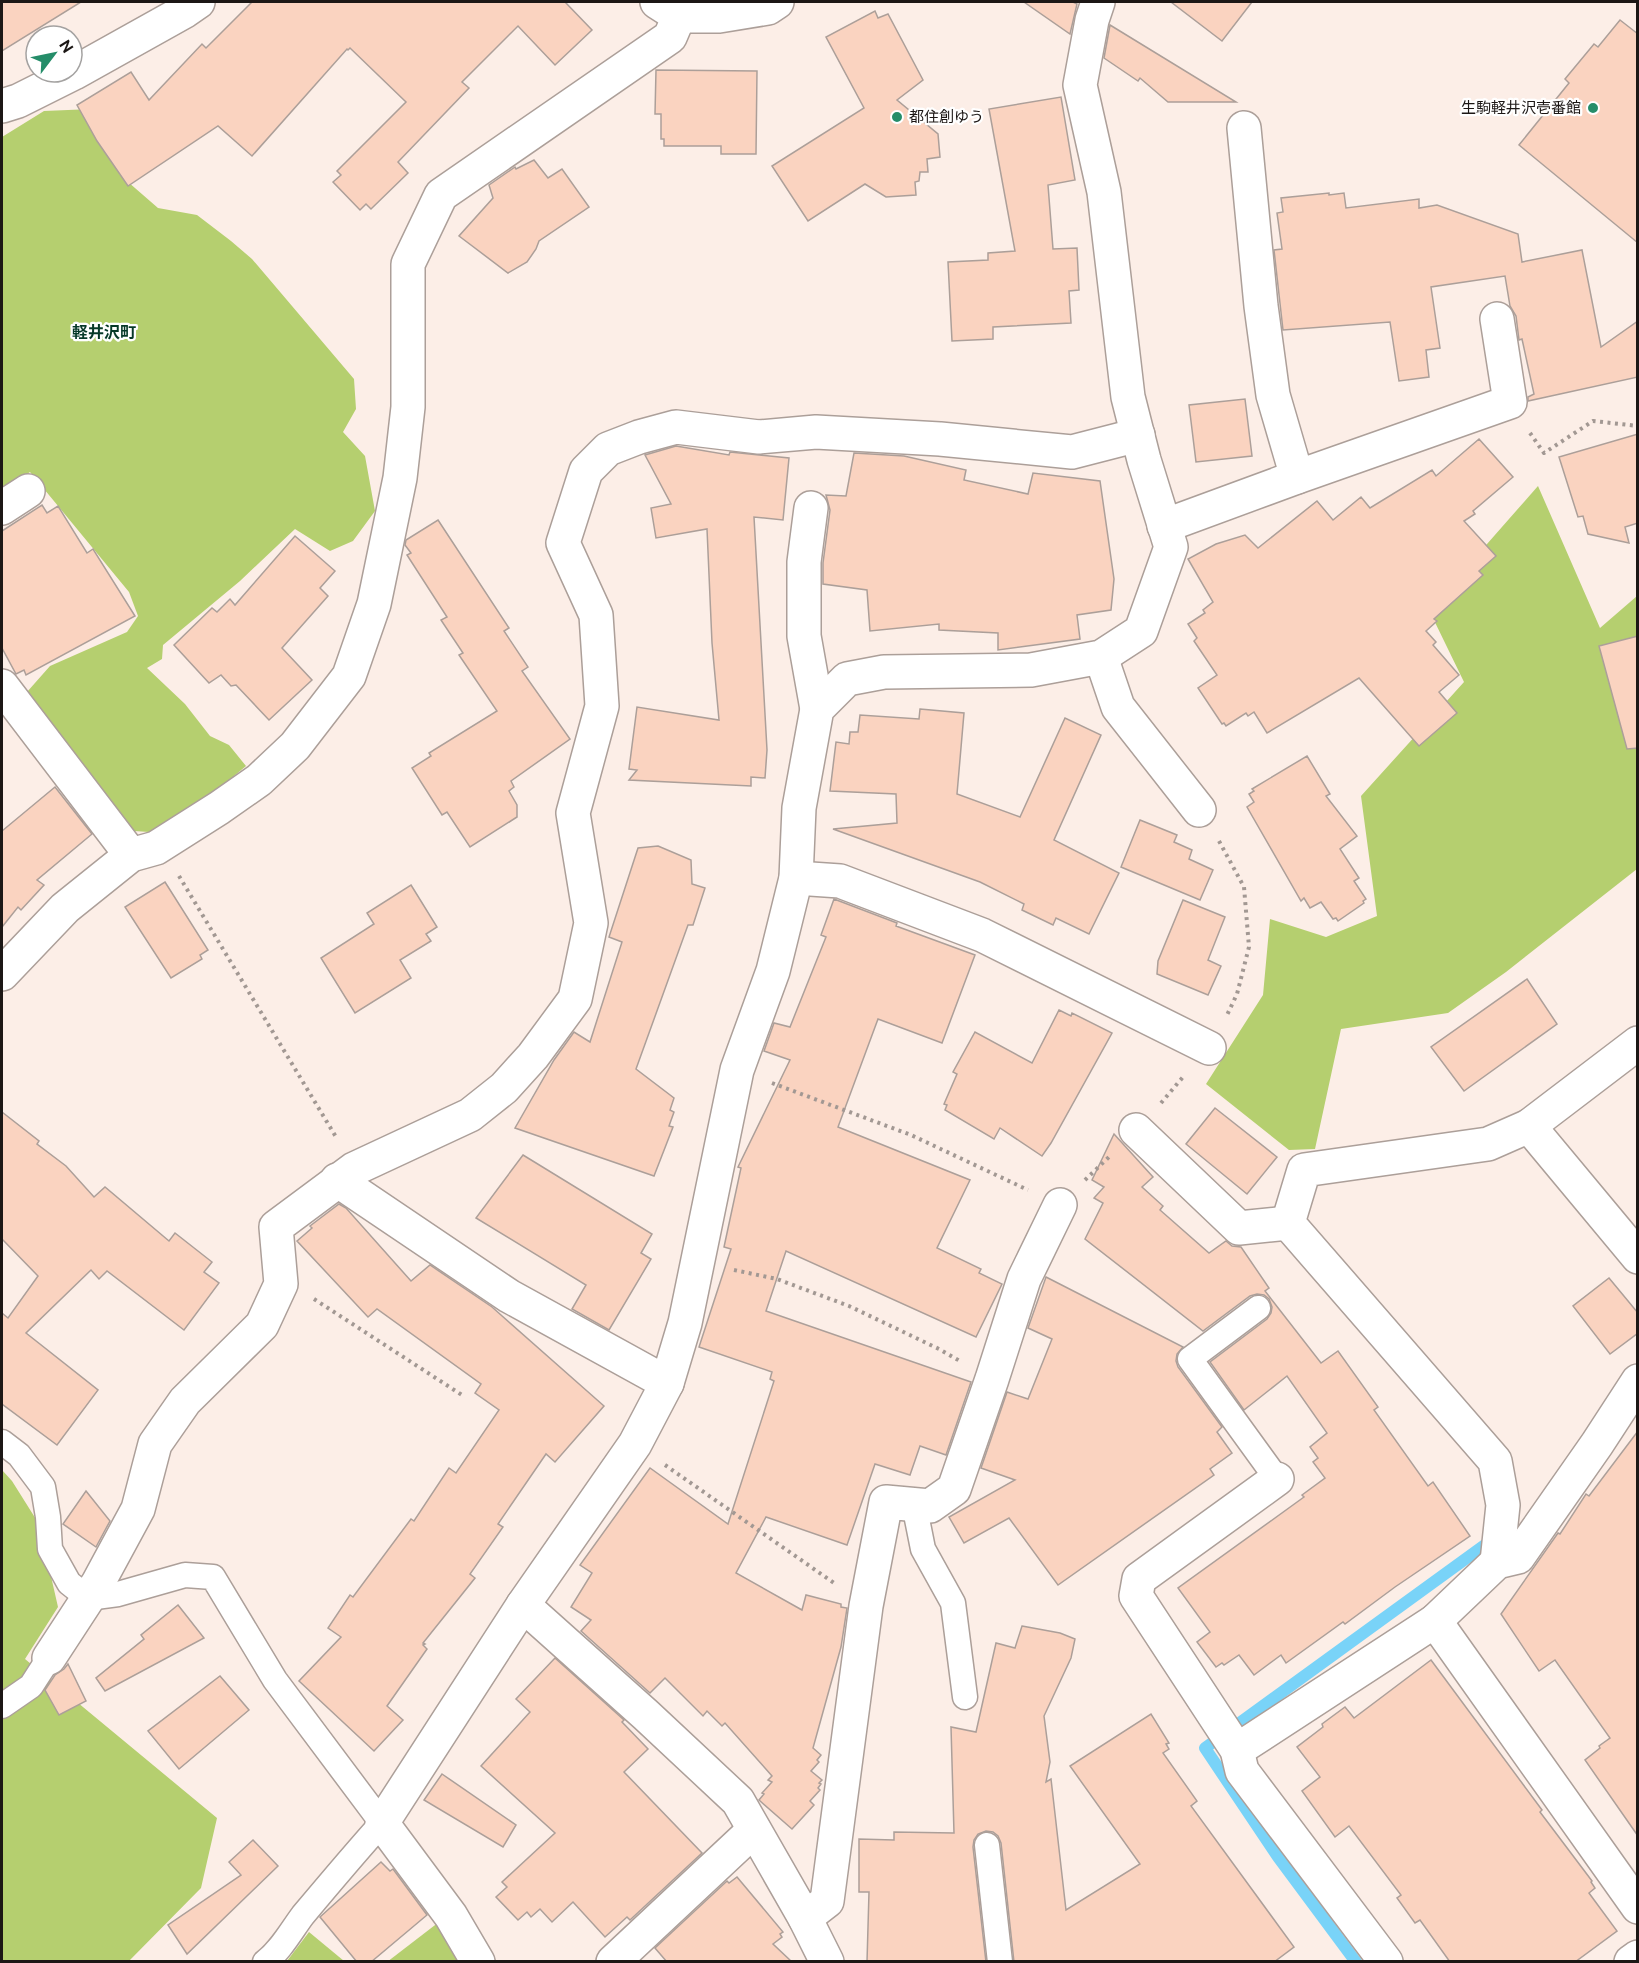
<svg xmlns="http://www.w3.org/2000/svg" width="1639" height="1963" font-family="Ubuntu,'Noto Sans JP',sans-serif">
<rect width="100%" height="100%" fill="#fceee7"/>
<g fill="#b5cf6f">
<polygon points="92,109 120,175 158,208 197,215 231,241 252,259 354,379 356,409 343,432 365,456 375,511 353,541 330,551 295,529 240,581 163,645 162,659 147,668 185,704 210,736 229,745 246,766 210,796 149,832 134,831 27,692 50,666 127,632 138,616 129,592 30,472 2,490 2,137 44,111"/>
<polygon points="1538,486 1600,628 1637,596 1637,869 1506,972 1448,1013 1341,1029 1315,1149 1289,1150 1206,1084 1263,995 1270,919 1326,937 1377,916 1361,796 1464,682 1429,610"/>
<polygon points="2,1470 12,1481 39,1524 58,1607 25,1659 217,1818 201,1888 129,1961 2,1961"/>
<polygon points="439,1922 461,1962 387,1962"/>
<polygon points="309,1932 344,1961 287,1961"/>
</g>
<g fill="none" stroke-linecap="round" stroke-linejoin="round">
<polyline stroke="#79d3f8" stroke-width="12" points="1356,1962 1278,1857 1205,1748 1493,1539"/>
</g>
<g fill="#fad3c0" stroke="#ac9f99" stroke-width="1.5">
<polygon points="2,2 81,2 2,51"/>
<polygon points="252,2 565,2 592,30 555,65 518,26 462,82 469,88 398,162 408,173 371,209 366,204 360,210 333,182 341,175 337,171 406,102 350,48 348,50 347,49 252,156 218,126 128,186 97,141 77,105 131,72 149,100 202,44 206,48"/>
<polygon points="1024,2 1073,2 1077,4 1070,34"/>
<polygon points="1171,2 1252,2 1222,41"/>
<polygon points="875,11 878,18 888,14 923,80 897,100 938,134 940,157 927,159 928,172 920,172 919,181 915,182 916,195 886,197 865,184 808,221 772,166 864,108 826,37"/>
<polygon points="1620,20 1638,34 1638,243 1519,145 1569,83 1565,79 1594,44 1598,47"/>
<polygon points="1110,25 1236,102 1168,102 1140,78 1138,81 1104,58"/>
<polygon points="656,70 757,71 756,154 721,154 721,146 664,146 664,139 661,139 661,114 655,114"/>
<polygon points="1061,97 1075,180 1048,185 1053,249 1077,248 1079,290 1069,291 1071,323 993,327 993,339 952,341 948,262 988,260 988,253 1015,251 989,109"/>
<polygon points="534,160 548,178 562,169 589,207 539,241 536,249 527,262 508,273 459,236 493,198 489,185 515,167 516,169"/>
<polygon points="1329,193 1329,195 1344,193 1346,208 1419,199 1419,208 1437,205 1518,234 1522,262 1582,250 1601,347 1638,321 1638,377 1528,401 1528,397 1534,394 1522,339 1519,340 1516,316 1510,306 1505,276 1431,287 1440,348 1426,350 1429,377 1399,381 1390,322 1283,330 1274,250 1282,249 1277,213 1283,212 1281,198"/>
<polygon points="1245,399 1252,456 1196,462 1189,405"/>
<polygon points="1638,434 1638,523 1625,527 1629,543 1588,534 1583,516 1578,517 1559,457"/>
<polygon points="1479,439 1513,477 1473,511 1475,514 1464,521 1496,556 1479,571 1483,575 1434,619 1437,621 1426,631 1436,642 1433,645 1459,675 1439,692 1457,713 1419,746 1359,678 1267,733 1254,712 1248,716 1246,713 1226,726 1224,723 1222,724 1198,688 1217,675 1194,641 1197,638 1188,624 1205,613 1203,610 1213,602 1188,559 1216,544 1245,535 1258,548 1317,501 1333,520 1361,497 1370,508 1432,470 1436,476"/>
<polygon points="676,446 729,455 730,452 789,458 783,520 754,517 767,750 765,778 751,777 751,786 629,780 637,770 629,769 637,707 719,720 712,643 707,529 656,538 651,508 671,504 645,455"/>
<polygon points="854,453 904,456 966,470 964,480 1028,494 1033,473 1100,481 1114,579 1111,610 1077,615 1080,639 998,650 998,633 939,630 939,624 870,631 867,590 823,584 823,563 830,510 826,495 846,496"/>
<polygon points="42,505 47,513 58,506 87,553 93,549 135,616 26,675 24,670 16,674 2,648 2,531"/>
<polygon points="438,520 509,628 504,631 528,667 522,671 570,739 511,781 514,787 509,791 517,805 517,817 470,847 447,812 442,815 412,768 431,756 429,753 497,711 459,655 463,653 441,620 447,617 407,555 411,553 405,545 406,540"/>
<polygon points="295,536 335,571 320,588 328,596 282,648 312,680 269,720 236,685 231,686 221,675 209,683 174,645 212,608 217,612 230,599 235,605"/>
<polygon points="1638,636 1638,748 1627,749 1599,646"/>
<polygon points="920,709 964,713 957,794 1020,817 1065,718 1101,735 1054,840 1119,873 1089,934 1056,918 1053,925 1022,910 1024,904 980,882 833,829 897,823 896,794 830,791 836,742 849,744 850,732 858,732 860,715 919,719"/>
<polygon points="1307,756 1330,794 1326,796 1357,836 1340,849 1359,878 1354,881 1366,899 1363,901 1364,903 1338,921 1336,918 1333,919 1321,902 1310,908 1304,898 1301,901 1247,807 1254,802 1249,794 1254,791 1252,789"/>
<polygon points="55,787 92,834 37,880 44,885 21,910 18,907 2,927 2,831"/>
<polygon points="1140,820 1177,835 1174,842 1192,850 1189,859 1213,870 1200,900 1121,867"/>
<polygon points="658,846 691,860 692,884 705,888 693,925 688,925 636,1069 674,1098 670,1110 674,1112 669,1126 673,1127 654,1176 515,1128 554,1060 574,1032 590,1042 622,942 609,937 638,848"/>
<polygon points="165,882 208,950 200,955 202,959 171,978 125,907"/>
<polygon points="411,885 437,927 426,934 431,941 400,960 411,978 355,1013 321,958 374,924 367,913"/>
<polygon points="834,899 897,923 896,926 975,955 942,1043 878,1019 838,1127 970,1180 937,1248 981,1269 979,1273 1002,1284 976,1337 786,1251 766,1311 971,1382 946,1455 920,1446 910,1475 875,1464 847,1545 766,1517 736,1573 802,1610 806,1595 841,1604 841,1607 847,1608 841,1647 813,1748 821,1755 817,1760 819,1762 811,1771 822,1780 819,1783 821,1784 818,1788 820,1790 810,1801 814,1805 792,1829 759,1800 764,1794 762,1793 772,1782 768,1780 772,1776 725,1723 722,1726 707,1711 703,1716 665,1678 650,1693 581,1631 591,1620 571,1607 592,1573 580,1565 650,1468 728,1524 774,1381 770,1379 772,1372 699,1347 731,1249 724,1247 741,1168 738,1167 790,1060 764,1051 774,1023 790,1027 826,937 821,935"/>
<polygon points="1183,900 1225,917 1208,960 1221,966 1208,995 1157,974 1158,961"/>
<polygon points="1527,979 1557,1024 1464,1091 1431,1047"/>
<polygon points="1059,1010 1071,1016 1072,1013 1112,1033 1051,1143 1042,1156 1000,1128 994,1139 945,1110 947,1105 944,1104 957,1074 953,1072 975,1032 1032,1063"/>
<polygon points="1215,1108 1277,1157 1247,1194 1186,1144"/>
<polygon points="2,1112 39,1141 37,1144 66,1166 94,1197 105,1187 169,1241 175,1233 212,1262 204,1272 219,1283 184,1330 107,1271 99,1279 91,1270 26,1333 98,1390 57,1445 2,1404 2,1313 8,1318 38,1276 2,1239"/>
<polygon points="1114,1134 1153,1177 1142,1187 1163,1206 1160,1210 1209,1253 1226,1241 1232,1246 1241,1247 1269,1288 1265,1291 1321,1363 1338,1351 1378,1407 1374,1410 1428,1486 1433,1482 1470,1536 1395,1587 1345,1624 1343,1622 1286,1663 1281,1655 1254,1675 1239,1655 1224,1665 1222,1663 1216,1667 1197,1642 1210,1632 1178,1588 1304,1497 1302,1495 1325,1478 1313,1462 1318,1458 1310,1447 1327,1433 1287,1376 1244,1410 1210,1362 1267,1319 1271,1313 1272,1307 1269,1299 1264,1295 1257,1294 1250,1296 1203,1331 1085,1239 1103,1203 1094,1198 1104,1187 1092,1180"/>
<polygon points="523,1155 652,1234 641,1253 651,1259 609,1330 572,1309 586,1285 476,1218"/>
<polygon points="339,1204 346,1208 411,1281 430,1265 492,1307 604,1406 555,1462 546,1454 498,1524 503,1527 470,1574 475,1578 423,1643 425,1644 423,1645 427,1649 387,1706 403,1720 374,1751 299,1681 341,1637 328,1628 350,1595 353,1597 411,1519 414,1521 449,1468 456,1473 499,1410 475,1393 481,1384 377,1309 368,1317 297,1241 312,1228 310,1226"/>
<polygon points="1046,1277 1183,1347 1177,1354 1176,1361 1178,1367 1222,1427 1217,1432 1232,1453 1210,1469 1214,1475 1058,1585 1009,1518 964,1543 949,1517 1015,1480 981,1468 1007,1392 1028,1399 1052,1339 1028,1328"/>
<polygon points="1609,1278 1638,1313 1638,1333 1610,1354 1573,1306"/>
<polygon points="1638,1431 1638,1836 1585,1760 1600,1748 1599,1746 1610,1738 1555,1660 1539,1671 1501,1614 1558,1533 1560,1534 1586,1494 1589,1496"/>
<polygon points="86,1491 110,1521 96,1547 63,1524"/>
<polygon points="178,1605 204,1638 105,1691 96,1678 144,1639 141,1635"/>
<polygon points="1022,1626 1060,1633 1075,1639 1071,1658 1044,1716 1050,1762 1046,1782 1051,1779 1066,1910 1140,1864 1070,1766 1151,1714 1169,1743 1166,1744 1169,1749 1163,1753 1197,1801 1191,1806 1294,1947 1274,1962 1014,1962 1001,1843 998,1836 993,1832 986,1831 978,1834 974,1840 973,1847 986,1962 867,1962 869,1892 859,1892 859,1839 894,1840 894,1832 954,1833 951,1727 976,1732 996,1643 1015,1648"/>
<polygon points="555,1658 624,1720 622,1722 648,1749 624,1772 702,1853 630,1920 627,1917 605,1937 573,1902 552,1922 540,1909 531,1917 527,1912 518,1920 496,1897 507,1887 502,1882 555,1833 481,1766 530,1712 516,1699"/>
<polygon points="1431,1660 1542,1810 1540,1812 1592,1881 1591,1882 1595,1888 1589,1893 1617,1931 1575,1962 1450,1962 1420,1920 1415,1923 1397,1898 1401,1895 1349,1826 1335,1837 1302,1791 1320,1777 1297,1747 1323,1727 1322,1724 1345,1707 1354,1718"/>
<polygon points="68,1664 86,1701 59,1715 45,1690 55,1675 64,1669"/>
<polygon points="220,1676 249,1710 179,1769 148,1731"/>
<polygon points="442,1774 516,1825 503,1847 424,1800"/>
<polygon points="253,1840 278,1866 187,1954 168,1925 241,1875 229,1862"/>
<polygon points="381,1862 390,1871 393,1869 427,1915 371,1962 357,1962 320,1917"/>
<polygon points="737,1877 783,1932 780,1934 782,1937 773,1944 792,1962 667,1962 655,1948 727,1881 729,1883"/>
</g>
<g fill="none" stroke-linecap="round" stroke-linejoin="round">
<defs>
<g id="lane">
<polyline points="1258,1308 1190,1359 1277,1479"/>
<path d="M 2,1442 L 19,1455 L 43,1487 L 48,1517 L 50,1549 L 69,1583 L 88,1598 L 118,1594 L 185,1575 L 213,1577 L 275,1680 L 382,1823 C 355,1853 329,1884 303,1915 C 291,1931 281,1950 265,1962"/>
<polyline points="914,1504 923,1549 953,1603 965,1697"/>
<polyline points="2,1706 31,1686 49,1658"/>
<polyline points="987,1845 1000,1962"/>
</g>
<g id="street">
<polyline points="657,2 679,16 719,16 768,8 777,2"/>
<polyline points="2,106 18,101 74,73 185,11 198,2"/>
<polyline points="1244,128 1261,306 1273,395 1297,477"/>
<polyline points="2,508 28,491"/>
<polyline points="811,508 804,562 804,636 817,709"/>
<polyline points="1164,526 1297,477 1510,402 1497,319"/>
<polyline points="1101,657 1118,707 1199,810"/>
<polyline points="2,686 131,855"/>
<polyline points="796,878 840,881 982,935 1209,1048"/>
<polyline points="2,974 65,908 131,855 156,848 219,808 259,780 295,746 349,676 374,604 400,478 408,407 408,264 441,195 670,37 679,16"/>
<polyline points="1529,1126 1638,1257"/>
<polyline points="1136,1130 1239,1228 1288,1223"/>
<polyline points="337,1180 509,1296 667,1383"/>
<polyline points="1277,1479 1139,1579 1136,1596 1237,1750 1242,1771 1386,1962"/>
<polyline points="1497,1562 1503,1505 1495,1461 1288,1223 1304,1170 1488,1144 1529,1126 1638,1043"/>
<polyline points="523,1605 646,1715 738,1801 805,1918 827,1962"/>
<polyline points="1435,1621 1638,1907"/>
<polyline points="49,1658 98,1583 138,1509 155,1444 185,1401 262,1325 281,1284 276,1227 354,1169 470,1115 504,1088 533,1056 575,999 591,923 573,813 602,706 596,615 563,543 586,471 608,449 639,437 676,427 759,437 816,432 940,439 1072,452 1138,435"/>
<polyline points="1237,1750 1435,1621 1497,1562 1518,1557 1597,1444 1638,1381"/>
<polyline points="805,1918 827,1901 866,1606 886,1502 930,1506 954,1489 992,1379 1024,1279 1060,1205"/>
<polyline points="478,1962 451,1916 382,1823 523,1605 635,1444 667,1383 685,1323 737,1070 773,971 796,878 799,808 817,709 847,679 884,672 1031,670 1101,657 1141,631 1171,547 1144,460 1128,397 1104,192 1080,85 1092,20 1098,2"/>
<polyline points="613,1962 754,1830"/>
<polyline points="1631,1962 1638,1957"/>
</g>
</defs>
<use href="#lane" stroke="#ac9f99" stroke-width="27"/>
<use href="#street" stroke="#ac9f99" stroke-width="36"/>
<g stroke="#a29893" stroke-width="4" stroke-dasharray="3 4.5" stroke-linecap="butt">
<polyline points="1530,433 1544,453 1593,421 1638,426"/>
<polyline points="1219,841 1244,887 1249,947 1237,994 1227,1015"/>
<polyline points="179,876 336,1137"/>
<polyline points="772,1083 911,1135 1028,1190"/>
<polyline points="1161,1103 1183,1077"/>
<polyline points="1085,1180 1110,1156"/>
<polyline points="734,1270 777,1279 849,1306 939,1349 960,1361"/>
<polyline points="314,1299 465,1397"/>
<polyline points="665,1465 834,1583"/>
</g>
<use href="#lane" stroke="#fff" stroke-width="24"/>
<use href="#street" stroke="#fff" stroke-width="33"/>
</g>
<g fill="#258d69" stroke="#fff" stroke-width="2">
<circle cx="1593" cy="108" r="6"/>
<circle cx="897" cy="117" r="6"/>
</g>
<g text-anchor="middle" stroke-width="4.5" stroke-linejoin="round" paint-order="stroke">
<g font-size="15" fill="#1c1715" stroke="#fff" text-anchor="end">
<text x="1581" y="113">生駒軽井沢壱番館</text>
<text x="909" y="122" text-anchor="start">都住創ゆう</text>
</g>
<g font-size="16" font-weight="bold" fill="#063928" stroke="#fff">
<text x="104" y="338">軽井沢町</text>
</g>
</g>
<rect width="1639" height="1963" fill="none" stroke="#1c1715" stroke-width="6"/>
<g transform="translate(54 54) rotate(58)"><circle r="28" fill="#ffffff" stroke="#a4a2a1" stroke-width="1.5"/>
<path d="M0-4.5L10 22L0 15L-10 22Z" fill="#258d69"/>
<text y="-9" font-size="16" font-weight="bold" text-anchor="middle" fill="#1c1715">N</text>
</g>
</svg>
